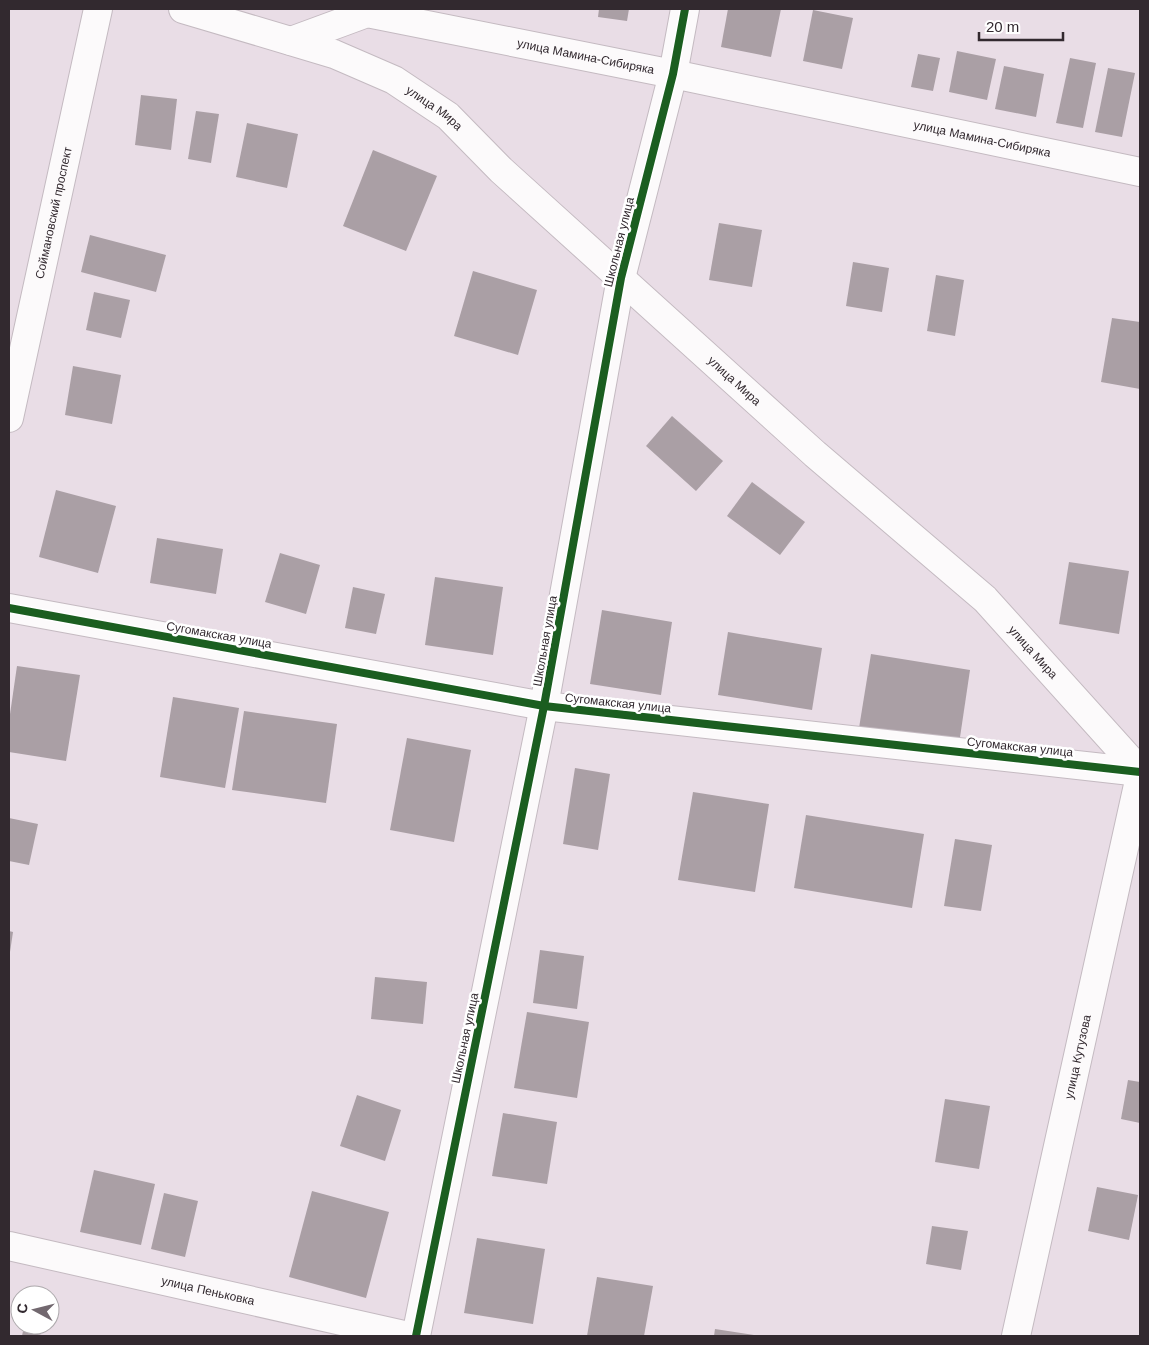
<svg xmlns="http://www.w3.org/2000/svg" width="1149" height="1345" font-family="Arial,sans-serif">
<rect width="100%" height="100%" fill="#e9dde6"/>
<g fill="#aa9fa5">
<polygon points="599,9 629,9 627,21 598,17"/>
<polygon points="728,9 781,9 771,57 721,47"/>
<polygon points="813,10 853,18 842,69 803,61"/>
<polygon points="957,51 996,59 987,100 949,92"/>
<polygon points="918,54 940,58 933,91 911,87"/>
<polygon points="1070,58 1096,63 1083,128 1056,123"/>
<polygon points="1004,66 1044,74 1036,117 995,109"/>
<polygon points="1108,68 1135,73 1122,137 1095,132"/>
<polygon points="141,95 177,99 171,150 135,145"/>
<polygon points="196,111 219,114 211,163 188,159"/>
<polygon points="247,123 298,134 287,188 236,177"/>
<polygon points="373,150 437,176 406,251 343,226"/>
<polygon points="719,223 762,230 752,287 709,280"/>
<polygon points="90,235 166,255 156,292 81,272"/>
<polygon points="853,262 889,268 882,312 846,306"/>
<polygon points="473,271 537,290 518,355 454,336"/>
<polygon points="936,275 964,280 955,336 927,331"/>
<polygon points="94,292 130,300 121,338 86,330"/>
<polygon points="1112,318 1140,322 1140,389 1101,382"/>
<polygon points="73,366 121,375 112,424 65,415"/>
<polygon points="672,416 723,461 696,491 646,446"/>
<polygon points="752,482 805,522 780,555 727,516"/>
<polygon points="56,490 116,506 98,573 39,557"/>
<polygon points="157,538 223,549 216,594 150,583"/>
<polygon points="280,553 320,565 306,614 265,602"/>
<polygon points="1069,562 1129,571 1119,634 1059,624"/>
<polygon points="435,577 503,587 493,655 425,645"/>
<polygon points="353,587 385,594 376,634 345,628"/>
<polygon points="602,610 672,622 661,695 590,684"/>
<polygon points="728,632 822,648 812,710 718,695"/>
<polygon points="871,654 970,670 959,744 859,728"/>
<polygon points="17,666 80,675 66,761 9,752 9,721"/>
<polygon points="173,697 239,708 225,788 160,777"/>
<polygon points="244,711 337,724 326,803 232,790"/>
<polygon points="407,738 471,750 454,842 390,830"/>
<polygon points="575,768 610,774 598,850 563,844"/>
<polygon points="693,792 769,804 755,892 678,880"/>
<polygon points="806,815 924,834 912,908 794,888"/>
<polygon points="9,818 38,824 29,865 9,861"/>
<polygon points="955,839 992,845 981,911 944,906"/>
<polygon points="9,931 13,932 10,952 9,952"/>
<polygon points="540,950 584,956 577,1009 533,1003"/>
<polygon points="375,977 427,982 423,1024 371,1019"/>
<polygon points="527,1012 589,1022 577,1098 514,1088"/>
<polygon points="1128,1080 1140,1082 1140,1123 1121,1119"/>
<polygon points="357,1095 401,1110 385,1161 340,1146"/>
<polygon points="945,1099 990,1106 979,1169 935,1162"/>
<polygon points="503,1113 557,1122 547,1184 492,1176"/>
<polygon points="94,1170 155,1184 141,1245 80,1232"/>
<polygon points="1097,1187 1138,1195 1129,1240 1088,1231"/>
<polygon points="312,1191 389,1212 366,1298 289,1277"/>
<polygon points="164,1193 198,1201 185,1257 151,1249"/>
<polygon points="932,1226 968,1231 961,1270 926,1264"/>
<polygon points="477,1238 545,1249 533,1324 464,1313"/>
<polygon points="597,1277 653,1286 644,1336 587,1336"/>
<polygon points="715,1329 754,1335 754,1336 714,1336"/>
<polygon points="23,1331 42,1335 42,1336 22,1336"/>
</g>
<g fill="none" stroke-linecap="round" stroke-linejoin="round">
<defs>
<g id="minor">
<path id="s1" d="M 291,41 L 367,13 L 673,74 L 1140,172"/>
<path id="s2" d="M 9,418 L 98,9"/>
<polyline points="9,608 544,706 1140,772"/>
<path id="s3" d="M 9,1246 L 408,1336"/>
<polyline points="416,1336 544,706 621,278 673,74 685,9"/>
<path id="s4" d="M 1016,1336 L 1140,776"/>
</g>
<g id="primary">
<path id="s5" d="M 183,9 L 334,54 L 394,80 L 448,116 L 501,170 L 815,454 L 985,599 L 1140,771"/>
</g>
</defs>
<use href="#minor" stroke="#c4bac1" stroke-width="30"/>
<use href="#primary" stroke="#c4bac1" stroke-width="30"/>
<use href="#minor" stroke="#fcfafb" stroke-width="28"/>
<use href="#primary" stroke="#fcfafb" stroke-width="28"/>
<defs>
<g id="cycleway">
<polyline points="9,608 544,706 1140,772"/>
<polyline points="416,1336 544,706 621,278 673,74 685,9"/>
</g>
</defs>
<use href="#cycleway" stroke="#fff" stroke-width="11"/>
<use href="#cycleway" stroke="#1b5e20" stroke-width="8"/>
</g>
<g text-anchor="middle" stroke-width="5" stroke-linejoin="round" paint-order="stroke">
<g font-size="12" fill="#32292f" stroke="#fff">
<text dy="4" stroke="none"><textPath href="#s1" startOffset="304">улица Мамина-Сибиряка</textPath></text>
<text dy="4" stroke="none"><textPath href="#s5" startOffset="272">улица Мира</textPath></text>
<text dy="4" stroke="none"><textPath href="#s1" startOffset="709">улица Мамина-Сибиряка</textPath></text>
<text dy="4" stroke="none"><textPath href="#s2" startOffset="210">Соймановский проспект</textPath></text>
<text transform="translate(619 242) rotate(-76)" y="4">Школьная улица</text>
<text dy="4" stroke="none"><textPath href="#s5" startOffset="678">улица Мира</textPath></text>
<text transform="translate(219 635) rotate(10)" y="4">Сугомакская улица</text>
<text transform="translate(545 641) rotate(-80)" y="4">Школьная улица</text>
<text dy="4" stroke="none"><textPath href="#s5" startOffset="1082">улица Мира</textPath></text>
<text transform="translate(618 703) rotate(6)" y="4">Сугомакская улица</text>
<text transform="translate(1020 747) rotate(6)" y="4">Сугомакская улица</text>
<text transform="translate(465 1038) rotate(-78)" y="4">Школьная улица</text>
<text dy="4" stroke="none"><textPath href="#s4" startOffset="286">улица Кутузова</textPath></text>
<text dy="4" stroke="none"><textPath href="#s3" startOffset="204">улица Пеньковка</textPath></text>
</g>
</g>
<rect width="1149" height="1345" fill="none" stroke="#32292f" stroke-width="20"/>
<g transform="translate(35 1310) rotate(277)"><circle r="24" fill="#ffffff" stroke="#ada9ac"/>
<path d="M0-4L9 19L0 12L-9 19Z" fill="#72686f"/>
<text y="-8" font-size="14" font-weight="bold" text-anchor="middle" fill="#32292f">С</text>
</g>
<path d="M979 32v8h84v-8" fill="none" stroke="#32292f" stroke-width="2.5"/>
<text x="986" y="32" font-size="15" fill="#32292f" stroke="#ffffff" stroke-width="4" paint-order="stroke">20 m</text>
</svg>
